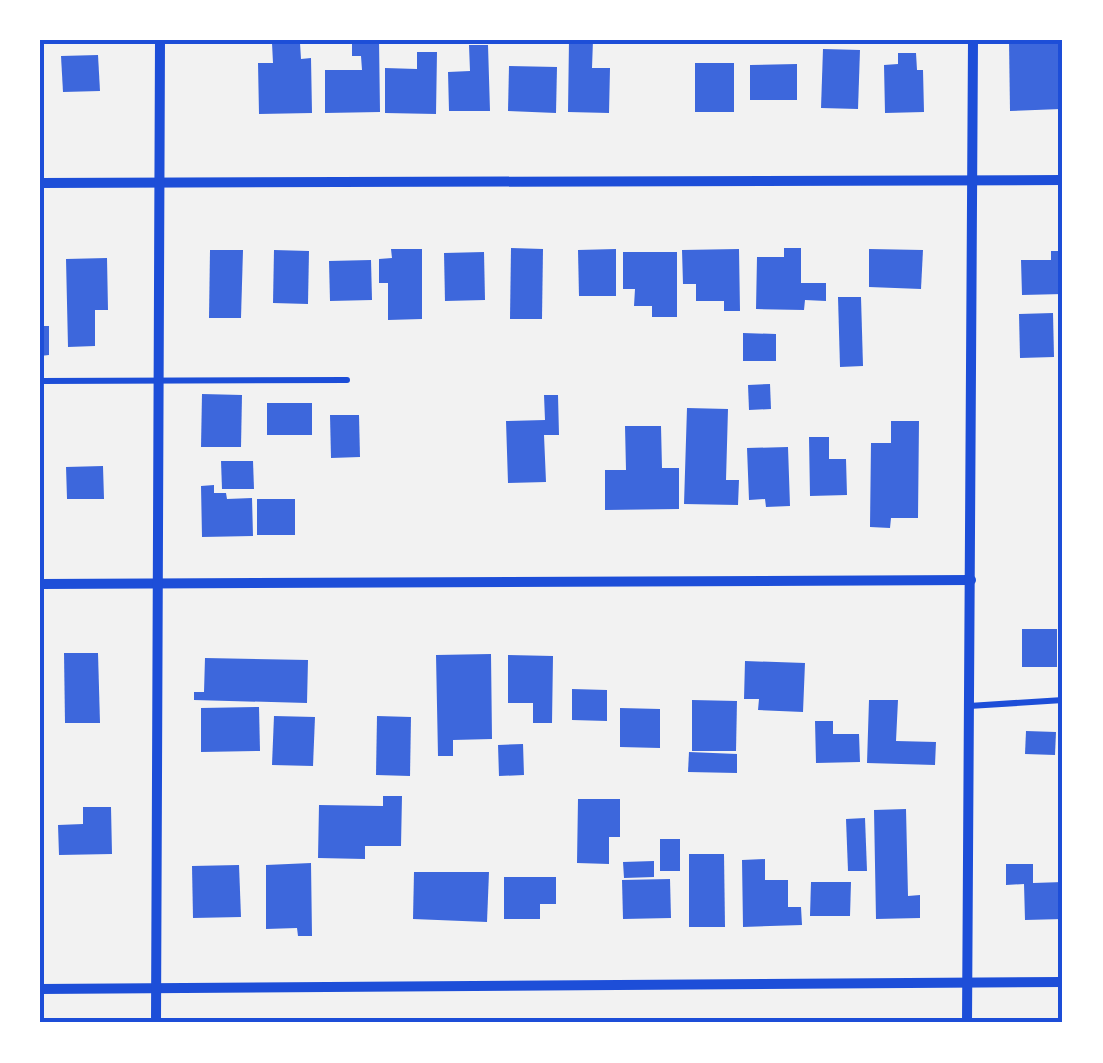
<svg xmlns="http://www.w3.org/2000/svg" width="1103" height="1063" font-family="Ubuntu,sans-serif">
<rect width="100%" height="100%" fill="#f2f2f2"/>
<g fill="#3d67dc">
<polygon points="352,40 379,40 380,112 325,113 325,70 362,70 361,56 352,56"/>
<polygon points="569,40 593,40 592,68 610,68 609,113 568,112"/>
<polygon points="1009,40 1060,40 1061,109 1010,111"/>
<polygon points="272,43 300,43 301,59 311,58 312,113 259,114 258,63 273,63"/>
<polygon points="469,45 488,45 490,111 449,111 448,72 470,71"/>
<polygon points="823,49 860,50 858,109 821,108"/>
<polygon points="417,52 437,52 436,114 385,113 385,68 417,69"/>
<polygon points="898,53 916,53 917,70 923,70 924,112 885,113 884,65 898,64"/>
<polygon points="98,55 100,91 63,92 61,56"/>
<rect x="695" y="63" width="39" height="49"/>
<polygon points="797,64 797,100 750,100 750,65"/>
<polygon points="509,66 557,67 556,113 508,111"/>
<polygon points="511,248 543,249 542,319 510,319"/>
<polygon points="784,248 801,248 801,283 826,283 826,301 805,300 804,310 756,309 757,257 784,257"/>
<polygon points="391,249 422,249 422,319 388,320 388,283 379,283 379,259 392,258"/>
<polygon points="616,249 616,296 579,296 578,250"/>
<polygon points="739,249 740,311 724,311 724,301 696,301 696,284 683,284 682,250"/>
<polygon points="869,249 923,250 921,289 869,287"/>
<polygon points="210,250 243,250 241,318 209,318"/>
<polygon points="274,250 309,251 308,304 273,303"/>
<polygon points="1051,251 1063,251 1063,294 1022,295 1021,260 1051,260"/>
<polygon points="484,252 485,300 445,301 444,253"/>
<polygon points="623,252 677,252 677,317 652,317 652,306 634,306 635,289 623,289"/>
<polygon points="107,258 108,310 95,310 95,346 68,347 66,259"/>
<polygon points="371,260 372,300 330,301 329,261"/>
<polygon points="838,297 861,297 863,366 840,367"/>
<polygon points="1053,313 1054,357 1020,358 1019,314"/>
<polygon points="40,326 49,326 49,355 40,356"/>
<polygon points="743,333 776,334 776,361 743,361"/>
<polygon points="770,384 771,409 749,410 748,385"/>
<polygon points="202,394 242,395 241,447 201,447"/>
<polygon points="544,395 558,395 559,435 544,435 546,482 508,483 506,421 545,420"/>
<rect x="267" y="403" width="45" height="32"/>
<polygon points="687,408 728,409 726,480 739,480 738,505 684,504"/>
<polygon points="330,415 359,415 360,457 331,458"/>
<polygon points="891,421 919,421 918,518 891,518 890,528 870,527 871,443 891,443"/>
<polygon points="625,426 661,426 662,468 679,468 679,509 605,510 605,470 626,470"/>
<polygon points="809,437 829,437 829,459 846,459 847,495 810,496"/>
<polygon points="788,447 790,506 766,507 765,499 749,500 747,448"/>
<polygon points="221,461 253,461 254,489 222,489"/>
<polygon points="103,466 104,499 67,499 66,467"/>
<polygon points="214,485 214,493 226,493 227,499 252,498 253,536 202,537 201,486"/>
<rect x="257" y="499" width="38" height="36"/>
<rect x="1022" y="629" width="35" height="38"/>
<polygon points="64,653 98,653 100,723 65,723"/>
<polygon points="491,654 492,739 453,740 453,756 438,756 436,655"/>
<polygon points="508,655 553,656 552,723 533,723 533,703 508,703"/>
<polygon points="205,658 308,660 307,703 194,700 194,692 204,692"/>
<polygon points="745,661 805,663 803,712 758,710 759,699 744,699"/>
<polygon points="40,668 43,668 44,704 40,704"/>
<polygon points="572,689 607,690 607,721 572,720"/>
<polygon points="692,700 737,701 736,751 692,751"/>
<polygon points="869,700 898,700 896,741 936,742 935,765 867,763"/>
<polygon points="259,707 260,751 201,752 201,708"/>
<polygon points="620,708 660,709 660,748 620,747"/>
<polygon points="274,716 315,717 313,766 272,765"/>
<polygon points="377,716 411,717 410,776 376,775"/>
<polygon points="815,721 833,721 833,734 859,734 860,762 816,763"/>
<polygon points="1026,731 1056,732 1055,755 1025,754"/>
<polygon points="523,744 524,775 499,776 498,745"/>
<polygon points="689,752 737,754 737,773 688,772"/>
<polygon points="383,796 402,796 401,846 365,846 365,859 318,858 319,805 383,806"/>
<polygon points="578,799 620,799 620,837 609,837 609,864 577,863"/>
<polygon points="83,807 111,807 112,854 59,855 58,825 83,824"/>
<polygon points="906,809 908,896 920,895 920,918 876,919 874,810"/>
<polygon points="865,818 867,871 848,871 846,819"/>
<rect x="660" y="839" width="20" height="32"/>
<polygon points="689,854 724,854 725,927 689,927"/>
<polygon points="765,859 765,880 788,880 788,907 801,907 802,925 743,927 742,860"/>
<polygon points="654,861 654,877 624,878 623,862"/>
<polygon points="311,863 312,936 298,936 297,928 266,929 266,865"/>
<polygon points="1006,864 1033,864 1033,883 1063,882 1063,919 1025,920 1024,884 1006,885"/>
<polygon points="239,865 241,917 193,918 192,866"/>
<polygon points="414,872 489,872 487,922 413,919"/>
<polygon points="504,877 556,877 556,904 540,904 540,919 504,919"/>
<polygon points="670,879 671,918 623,919 622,880"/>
<polygon points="811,882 851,882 850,916 810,916"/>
</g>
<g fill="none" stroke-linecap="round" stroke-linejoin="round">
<g stroke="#1d4ed8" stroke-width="6">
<polyline points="40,381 347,380"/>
<polyline points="969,706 1063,700"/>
</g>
<g stroke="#1d4ed8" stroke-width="10">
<polyline points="40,183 1063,180"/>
<polyline points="40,584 971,580"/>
<polyline points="40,989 1063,982"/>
<polyline points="156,1023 160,40"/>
<polyline points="967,1023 973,40"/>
</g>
</g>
<rect width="1103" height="1063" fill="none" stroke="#ffffff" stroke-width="85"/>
<rect x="42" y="42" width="1018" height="978" fill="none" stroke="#1d4ed8" stroke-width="4"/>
</svg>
